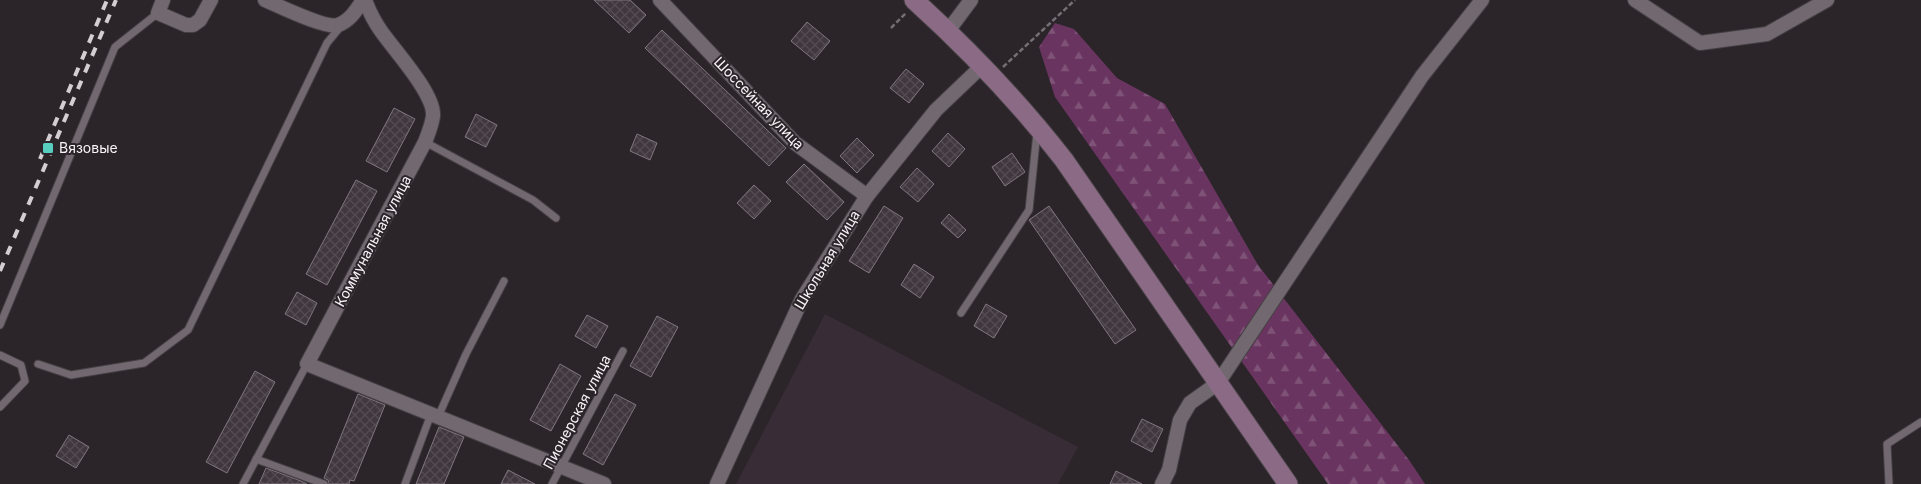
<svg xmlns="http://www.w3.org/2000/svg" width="1921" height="484" font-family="Inter,sans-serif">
<defs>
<pattern id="forest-firs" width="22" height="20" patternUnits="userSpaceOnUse" patternTransform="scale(1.25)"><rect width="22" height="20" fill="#693560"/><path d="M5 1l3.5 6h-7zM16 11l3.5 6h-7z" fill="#7f5378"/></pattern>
<pattern id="building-cross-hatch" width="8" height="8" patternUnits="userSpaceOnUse" patternTransform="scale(1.25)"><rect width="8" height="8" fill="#40383e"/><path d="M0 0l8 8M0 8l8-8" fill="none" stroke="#534c51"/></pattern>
</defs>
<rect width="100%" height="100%" fill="#2b2429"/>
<polygon fill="#382d36" points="825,314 1078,447 1058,484 736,484"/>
<polygon fill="url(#forest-firs)" points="1055,23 1074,29 1117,78 1165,104 1258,265 1409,460 1425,484 1328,484 1055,97 1039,47"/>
<g fill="url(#building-cross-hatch)" stroke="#7f777d">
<polygon points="594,0 630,0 646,15 629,33"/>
<polygon points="807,22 830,41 814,60 791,41"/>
<polygon points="662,30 786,148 769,166 645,48"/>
<polygon points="906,69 924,84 909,103 890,88"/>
<polygon points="394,108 415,119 387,172 366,161"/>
<polygon points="476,114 497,125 486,147 465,137"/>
<polygon points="948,133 965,149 949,167 932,151"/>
<polygon points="637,134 657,143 650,160 630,151"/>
<polygon points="857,138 874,155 857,173 840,156"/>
<polygon points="1012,153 1025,172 1005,186 992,167"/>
<polygon points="804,164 844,202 827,220 786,182"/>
<polygon points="917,168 934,184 918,202 900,187"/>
<polygon points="356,180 377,191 327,285 306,274"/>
<polygon points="754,185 771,201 754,219 737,203"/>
<polygon points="884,206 903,218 869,273 849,261"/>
<polygon points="1049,206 1136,330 1115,344 1029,220"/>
<polygon points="949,214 966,230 958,238 941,223"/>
<polygon points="914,264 934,277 920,298 901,285"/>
<polygon points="297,292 317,303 306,325 285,314"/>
<polygon points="986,304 1007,316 994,338 974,326"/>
<polygon points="587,315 608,326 596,348 575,336"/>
<polygon points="657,316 678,327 651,377 630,366"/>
<polygon points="560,364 581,376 551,431 530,420"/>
<polygon points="255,371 275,382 227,473 206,462"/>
<polygon points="358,394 385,405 354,481 350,480 349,484 329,484 328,480 324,478"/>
<polygon points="615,394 636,405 603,465 583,454"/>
<polygon points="1142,419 1163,429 1152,452 1131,441"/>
<polygon points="439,427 464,437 444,484 416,484"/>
<polygon points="69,435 89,447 76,468 56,456"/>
<polygon points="266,468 301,481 307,484 259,484"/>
<polygon points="508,470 535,484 501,484"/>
<polygon points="1116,471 1142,484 1110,484"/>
</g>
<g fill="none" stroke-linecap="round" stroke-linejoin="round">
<defs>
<g id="lane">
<polyline points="425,142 533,200 556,218"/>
<polyline points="961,313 1029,210 1037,132"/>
<polyline points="0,325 115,47 158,13"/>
<polyline points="0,355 21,365 25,381 0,407"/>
<polyline points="38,364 71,375 144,363 188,330 327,43 342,25"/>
<polyline points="438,417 466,354 504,281"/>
<polyline points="256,459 324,484"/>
<polyline points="243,484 307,364"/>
<polyline points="405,484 431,414"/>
<polyline points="552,484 623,351"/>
<polyline points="1889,484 1887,444 1921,422"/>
</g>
<g id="street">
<polyline points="163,0 158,13 186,25 193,25 200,20 211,0"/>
<path d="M 265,0 C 279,6 326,29 338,25 C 350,21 357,9 363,0"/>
<path d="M 365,0 C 369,11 374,21 381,31 C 394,50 435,94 433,116 C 432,125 428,134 425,142 L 307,364 L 604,484"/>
<polyline points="660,0 795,143 867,196"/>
<polyline points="1635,0 1700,43 1767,34 1827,0"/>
<polyline points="948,31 971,0"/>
<polyline points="717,484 802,299 867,196 936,110 982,66"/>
<polyline points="1162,484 1169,470 1180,420 1190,403 1218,383 1422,76 1482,0"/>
</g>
<path id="secondary" d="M 914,0 C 968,49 1019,102 1064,160 L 1288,484"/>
</defs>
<use href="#lane" stroke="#454044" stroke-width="9"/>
<use href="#street" stroke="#454044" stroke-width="16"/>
<use href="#secondary" stroke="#454044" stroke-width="21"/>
<g stroke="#756f74" stroke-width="2.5" stroke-dasharray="5 2.5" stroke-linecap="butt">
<polyline points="891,28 906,13"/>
<polyline points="1003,67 1075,0"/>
</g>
<use href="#lane" stroke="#71696f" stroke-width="7"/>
<use href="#street" stroke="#71696f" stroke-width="14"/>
<use href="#secondary" stroke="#8b6a85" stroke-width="19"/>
<g stroke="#d3ced2" stroke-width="4" stroke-dasharray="9 9" stroke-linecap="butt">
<polyline points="40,159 107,0"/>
<polyline points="0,271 116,0"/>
</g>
</g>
<rect fill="#58cebf" stroke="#2b2429" stroke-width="2" x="42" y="142" width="12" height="12" rx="2.5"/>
<g text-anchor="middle" stroke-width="4" stroke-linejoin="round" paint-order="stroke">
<g font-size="14" fill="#f8f3f7" stroke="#2b2429">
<text transform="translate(759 103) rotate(46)" y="5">Шоссейная улица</text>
<text transform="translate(373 241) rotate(-62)" y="5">Коммунальная улица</text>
<text transform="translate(827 260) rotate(-59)" y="5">Школьная улица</text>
<text transform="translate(577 412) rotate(-62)" y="5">Пионерская улица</text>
</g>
<g font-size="14" fill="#f8f3f7" stroke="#2b2429" text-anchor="start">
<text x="59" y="153">Вязовые</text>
</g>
</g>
</svg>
